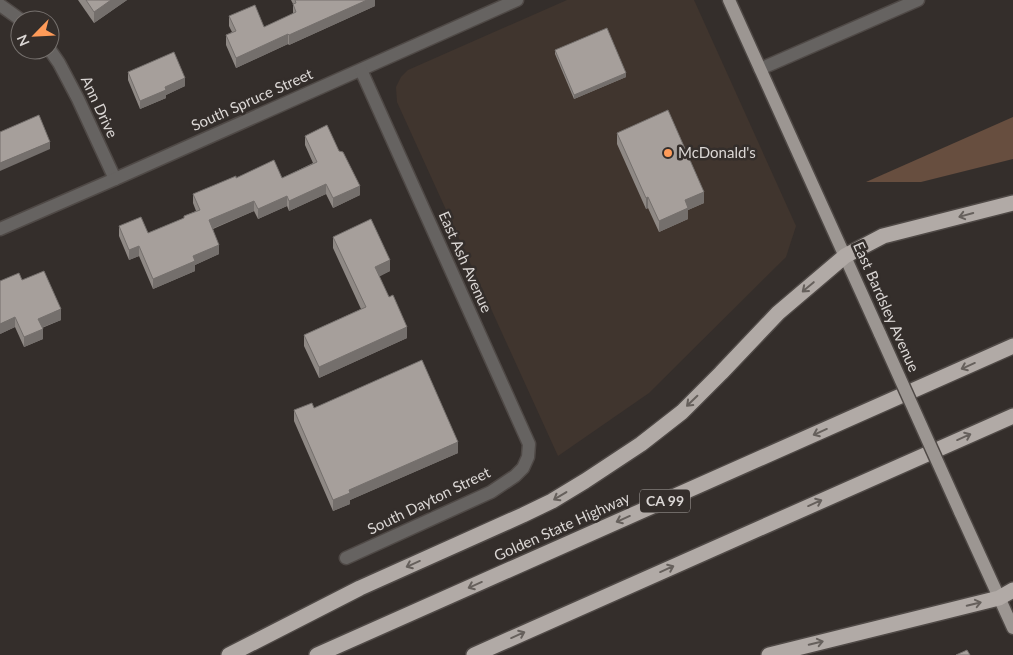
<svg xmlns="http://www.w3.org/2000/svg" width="1013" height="655" font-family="Lato,sans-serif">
<rect width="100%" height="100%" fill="#342e2b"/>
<polygon fill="#40352e" points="567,0 694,0 796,226 786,257 649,393 558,456 397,102 396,87 401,77 408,70"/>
<polygon fill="#674e3f" points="1013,117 1013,159 921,182 866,182"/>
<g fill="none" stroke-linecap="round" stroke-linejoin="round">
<defs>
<g id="minor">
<polyline points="0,5 21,20"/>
<polyline points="50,50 59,63 78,99 115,179"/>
<polyline points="760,69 918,0"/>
<polyline points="0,229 115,179 517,0"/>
<polyline points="346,558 491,492 515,476 523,468 528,457 529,444 361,70"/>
</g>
<g id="major">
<polyline points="729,0 880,334"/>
<polyline points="960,512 1013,628"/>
</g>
<g id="highway">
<polyline points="229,655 360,588 523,515 552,501 585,481 641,444 682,412 721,373 778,313 845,256 883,236 1013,203"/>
<polyline points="317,655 1013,346"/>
<polyline points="474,655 1013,416"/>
<polyline points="769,655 999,598 1013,590"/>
</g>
</defs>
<use href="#minor" stroke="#4f4946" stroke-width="15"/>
<use href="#major" stroke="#4f4946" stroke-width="15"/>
<use href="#highway" stroke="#4f4946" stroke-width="18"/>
<use href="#minor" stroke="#666361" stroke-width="12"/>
<use href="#major" stroke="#9c9692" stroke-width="12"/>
<use href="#highway" stroke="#b1aaa6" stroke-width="15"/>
<defs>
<polyline id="major-bridge" points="880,334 960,512"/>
</defs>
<use href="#major-bridge" stroke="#4f4946" stroke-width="15" stroke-linecap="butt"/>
<use href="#major-bridge" stroke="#9c9692" stroke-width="12"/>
</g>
<g fill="#8f8985">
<polygon points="78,0 127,0 94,23"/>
<polygon points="291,0 375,0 375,6 289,45 288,44 236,68 226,45 226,35 232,32 229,26 229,16 264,27 293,14 293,4"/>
<polygon points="555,50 626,77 574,99 555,54"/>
<polygon points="128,72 185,86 166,95 166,98 140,109 128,80"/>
<polygon points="617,133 704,203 688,210 688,219 659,232 648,208 646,209 617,144"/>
<polygon points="305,136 360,195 333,208 326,194 289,211 287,206 258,219 254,211 213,229 219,254 195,265 195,271 153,289 139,256 129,260 119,236 119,226 148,233 184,218 184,216 196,211 193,203 193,194 236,178 282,178 313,163 305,145"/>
<polygon points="333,237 390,271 379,276 407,338 319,378 304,346 304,335 361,309 333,248"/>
<polygon points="22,280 61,320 42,328 43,339 24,347 15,327 0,334"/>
<polygon points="314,408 458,453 350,500 350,504 333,511 294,421 294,410"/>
</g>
<g fill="#746f6c">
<polygon points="111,0 127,0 94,23 94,12"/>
<polygon points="367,0 375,0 375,6 289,45 289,35"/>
<polygon points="288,34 288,44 236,68 236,58"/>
<polygon points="626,73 626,77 574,99 574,95"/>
<polygon points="185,78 185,86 166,95 166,98 140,109 140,101 165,87"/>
<polygon points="50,142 50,149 0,171 0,163"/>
<polygon points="326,184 326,194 289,211 289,201"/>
<polygon points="360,186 360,195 333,208 333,198"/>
<polygon points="704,192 704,203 688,210 688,219 659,232 659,221 685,200"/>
<polygon points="287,196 287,206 258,219 258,209"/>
<polygon points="648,197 648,208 646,209 646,198"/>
<polygon points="254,201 254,211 209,230 209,220"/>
<polygon points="219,245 219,254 195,265 195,271 153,289 153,279 193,256"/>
<polygon points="139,246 139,256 129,260 129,250"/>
<polygon points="390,260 390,271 375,279 375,267"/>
<polygon points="61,309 61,320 38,329 38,319"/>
<polygon points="15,317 15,327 0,334 0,324"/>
<polygon points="407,327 407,338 319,378 319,367"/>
<polygon points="43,329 43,339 24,347 24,337"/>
<polygon points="458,442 458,453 350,500 350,504 333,511 333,500 349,490"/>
</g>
<g fill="#a69f9b" stroke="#746f6c">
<polygon points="86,0 111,0 94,12"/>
<polygon points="295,0 367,0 289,35 288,34 236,58 226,35 236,31 229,16 255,5 264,27 296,12 293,4 296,3"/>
<polygon points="607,28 626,73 574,95 555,50"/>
<polygon points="174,52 185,78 165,87 166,90 140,101 128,72"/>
<polygon points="668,110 704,192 685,200 688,208 659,221 648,197 646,198 617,133"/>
<polygon points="39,115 50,142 0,163 0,132"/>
<polygon points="327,125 339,151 343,152 360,186 333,198 326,184 289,201 287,196 258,209 254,201 209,220 219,245 193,256 195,261 153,279 139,246 129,250 119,226 141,217 148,233 184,218 184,216 200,210 193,194 236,176 236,178 274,160 282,178 317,162 305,136"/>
<polygon points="371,219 390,260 375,267 389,297 393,295 407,327 319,367 304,335 366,307 333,237"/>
<polygon points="44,271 61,309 38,319 43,329 24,337 15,317 0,324 0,281 19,273 22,280"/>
<polygon points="422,360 458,442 349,490 350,493 333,500 294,410 312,403 314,408"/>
<polygon points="967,650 970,655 956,655"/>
</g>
<defs><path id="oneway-shaft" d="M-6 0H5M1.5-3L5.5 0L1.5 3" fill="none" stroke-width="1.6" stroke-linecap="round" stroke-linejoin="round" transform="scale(1.25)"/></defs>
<g stroke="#66605c">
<use href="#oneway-shaft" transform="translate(966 215) rotate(165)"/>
<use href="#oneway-shaft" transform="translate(808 287) rotate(140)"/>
<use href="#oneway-shaft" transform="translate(968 366) rotate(156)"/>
<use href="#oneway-shaft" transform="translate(692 401) rotate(136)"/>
<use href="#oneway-shaft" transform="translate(820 432) rotate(156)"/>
<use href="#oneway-shaft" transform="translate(964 437) rotate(-24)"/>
<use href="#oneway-shaft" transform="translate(560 496) rotate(149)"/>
<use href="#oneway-shaft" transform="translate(815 503) rotate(-24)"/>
<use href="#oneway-shaft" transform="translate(623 519) rotate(156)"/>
<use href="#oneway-shaft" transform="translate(413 564) rotate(156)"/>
<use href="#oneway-shaft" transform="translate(667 569) rotate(-24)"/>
<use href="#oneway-shaft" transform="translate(475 585) rotate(156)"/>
<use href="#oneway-shaft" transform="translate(974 604) rotate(-14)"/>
<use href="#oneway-shaft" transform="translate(518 635) rotate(-24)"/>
<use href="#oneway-shaft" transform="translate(816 643) rotate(-14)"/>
</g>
<circle fill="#fe9b59" stroke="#342e2b" stroke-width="2" cx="668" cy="153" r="5"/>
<g text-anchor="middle" stroke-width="5" stroke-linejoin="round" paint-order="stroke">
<rect fill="#342e2b" stroke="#a9a4a2" stroke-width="1" x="640" y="489.5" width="50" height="23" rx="4"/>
<g font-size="14" font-weight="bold" fill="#dbd7d5">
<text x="665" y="506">CA 99</text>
</g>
<g font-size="15" fill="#dbd7d5" stroke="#342e2b">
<text transform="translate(252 100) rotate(-24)" y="5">South Spruce Street</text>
<text transform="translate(99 107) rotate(65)" y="5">Ann Drive</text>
<text transform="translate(465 262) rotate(66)" y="5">East Ash Avenue</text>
<text transform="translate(886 307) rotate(66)" y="5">East Bardsley Avenue</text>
<text transform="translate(429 501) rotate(-26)" y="5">South Dayton Street</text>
<text transform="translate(562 527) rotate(-24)" y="5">Golden State Highway</text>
</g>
<g font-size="15" fill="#dbd7d5" stroke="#342e2b" text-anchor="start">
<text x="678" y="158">McDonald's</text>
</g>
</g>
<g transform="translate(35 35) rotate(246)"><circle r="24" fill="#342e2b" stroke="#77726f"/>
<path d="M0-4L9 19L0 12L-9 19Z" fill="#fe9b59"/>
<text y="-8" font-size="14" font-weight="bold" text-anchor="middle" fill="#dbd7d5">N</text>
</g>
</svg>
